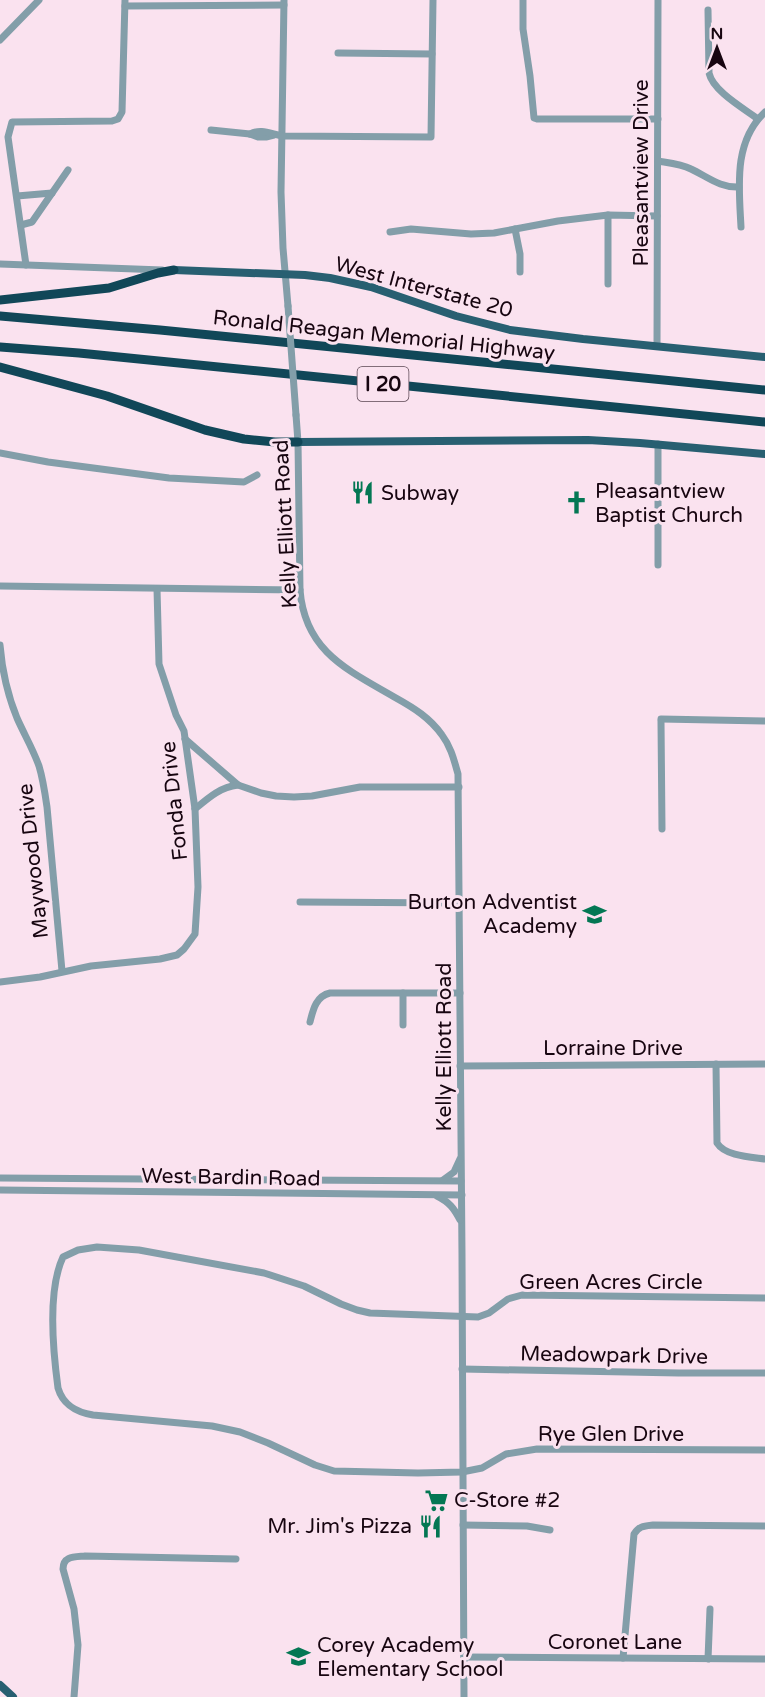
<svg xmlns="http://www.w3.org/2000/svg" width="765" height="1697" font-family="'Varela Round',sans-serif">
<rect width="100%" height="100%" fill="#fae2ef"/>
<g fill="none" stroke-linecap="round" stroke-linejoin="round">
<g stroke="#839ea9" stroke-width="7">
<polyline points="284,0 281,192 283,248 288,306"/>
<polyline points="523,0 523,29 530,76 534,118 537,119 658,119"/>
<polyline points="125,6 284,5"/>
<path d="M 708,10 L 709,73 C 713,91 743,108 758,119"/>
<polyline points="0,40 39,0"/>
<polyline points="338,53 432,54"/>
<polyline points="211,130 250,134 258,137 266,137 274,135"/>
<path d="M 250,134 C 261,128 271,134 283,136 L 431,137 L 433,0"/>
<path d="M 658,161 C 670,163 681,164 691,169 C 708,177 720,188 739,187"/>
<polyline points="17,196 52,193"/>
<polyline points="608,215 608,284"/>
<polyline points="21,225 32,222 68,170"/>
<path d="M 741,227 C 739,187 733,142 765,112"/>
<polyline points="515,229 520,254 520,272"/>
<polyline points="390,232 411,229 471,234 494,233 558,221 608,215 657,216"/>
<polyline points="0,264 162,270"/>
<polyline points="26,265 8,137 12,122 112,121 118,119 122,112 125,0"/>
<polyline points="657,346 658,0"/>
<path d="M 296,415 L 298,442 L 300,590 C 305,652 348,670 396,698 C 414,708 430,718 442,735 C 451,747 454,760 458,774 L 462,1255 L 464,1697"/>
<polyline points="0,453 48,462 169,478 244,482 257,475"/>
<polyline points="658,565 658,444"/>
<polyline points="0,586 300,590"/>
<path d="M 0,645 C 2,669 8,696 17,718 C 24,734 33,749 39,766 C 43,779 45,793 47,807 L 62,971"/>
<polyline points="661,719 765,721"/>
<polyline points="661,721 662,829"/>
<polyline points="185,739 238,785 261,793 276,796 294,797 312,796 360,787 459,787"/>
<path d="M 195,809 C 208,798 220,787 238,785"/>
<polyline points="300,902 459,903"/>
<polyline points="0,982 40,977 91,966 160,959 177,955 184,949 195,934 198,887 195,809 184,731 176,715 159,664 157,589"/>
<path d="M 310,1022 C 313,1010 316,996 330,993 L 460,993"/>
<polyline points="403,1025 403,993"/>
<path d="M 716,1064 L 717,1143 C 725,1156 750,1157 765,1159"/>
<polyline points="460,1066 765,1064"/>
<polyline points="0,1178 461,1181"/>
<polyline points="443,1180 454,1172 460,1159"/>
<polyline points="0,1190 462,1195"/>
<path d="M 437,1196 C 449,1202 454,1208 460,1220"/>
<path d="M 765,1298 L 522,1295 L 508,1299 L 489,1313 L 478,1317 L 370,1313 L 357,1310 L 341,1304 L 304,1286 L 264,1273 L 139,1250 L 97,1247 L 78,1250 L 63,1257 C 47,1291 53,1351 58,1388 C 63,1405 76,1412 93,1415 L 212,1426 L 240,1432 L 268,1443 L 315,1465 L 334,1471 L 418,1473 L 462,1472 L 482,1468 L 506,1454 L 537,1449 L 765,1450"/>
<polyline points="462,1369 679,1373 765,1373"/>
<polyline points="463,1525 527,1526 550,1530"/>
<polyline points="464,1657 765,1659"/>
<path d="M 623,1658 L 634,1534 C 639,1526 644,1526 653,1525 L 765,1526"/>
<polyline points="708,1659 710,1609"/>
<path d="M 74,1697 L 78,1645 L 74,1609 L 63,1569 C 63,1556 74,1557 85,1556 L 236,1559"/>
</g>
<g stroke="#285f71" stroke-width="8">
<polyline points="174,270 305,275 330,278 371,287 456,316 510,330 583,339 765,357"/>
<polyline points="298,442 588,440 640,443 765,454"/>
<polyline points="0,1685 13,1697"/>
</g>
<g stroke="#114758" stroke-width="9">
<polyline points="0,300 109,288 158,273 174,270"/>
<polyline points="0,316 160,330 765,390"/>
<polyline points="0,347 79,353 765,422"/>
<polyline points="0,367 107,396 205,430 244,439 275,442 298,442"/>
</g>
<polyline stroke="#839ea9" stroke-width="7" points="288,306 296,415"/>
</g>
<defs>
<symbol id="restaurant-bare" viewBox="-9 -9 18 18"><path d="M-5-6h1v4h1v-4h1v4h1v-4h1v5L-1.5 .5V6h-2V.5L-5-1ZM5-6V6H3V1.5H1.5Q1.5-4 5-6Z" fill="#037753" stroke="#fae2ef" stroke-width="2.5" paint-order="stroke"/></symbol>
<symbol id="church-bare" viewBox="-9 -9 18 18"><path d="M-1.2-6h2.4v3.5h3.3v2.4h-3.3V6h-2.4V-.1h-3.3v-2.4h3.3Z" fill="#037753" stroke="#fae2ef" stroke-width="2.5" paint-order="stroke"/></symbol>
<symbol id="school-bare" viewBox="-9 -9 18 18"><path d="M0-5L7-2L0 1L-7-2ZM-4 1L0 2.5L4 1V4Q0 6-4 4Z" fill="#037753" stroke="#fae2ef" stroke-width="2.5" paint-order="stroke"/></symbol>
<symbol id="supermarket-bare" viewBox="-9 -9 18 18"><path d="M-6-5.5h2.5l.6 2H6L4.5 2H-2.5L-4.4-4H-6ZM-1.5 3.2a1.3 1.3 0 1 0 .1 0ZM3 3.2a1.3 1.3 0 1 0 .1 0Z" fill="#037753" stroke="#fae2ef" stroke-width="2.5" paint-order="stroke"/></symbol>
</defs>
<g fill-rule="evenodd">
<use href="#restaurant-bare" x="346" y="476" width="33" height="33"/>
<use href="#church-bare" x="560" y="486" width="33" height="33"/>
<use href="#school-bare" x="578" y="898" width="33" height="33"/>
<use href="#supermarket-bare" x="420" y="1484" width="33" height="33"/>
<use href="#restaurant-bare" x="414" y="1510" width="33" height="33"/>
<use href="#school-bare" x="282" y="1640" width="33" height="33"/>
</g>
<g text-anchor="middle" stroke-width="6" stroke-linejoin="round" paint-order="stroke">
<rect fill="#fae2ef" stroke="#5b4753" stroke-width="1.5" x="357.5" y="367" width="51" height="34" rx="4.5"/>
<g font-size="20" font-weight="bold" fill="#170510">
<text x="383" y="391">I 20</text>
</g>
<g font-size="21" fill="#170510" stroke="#fae2ef">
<text transform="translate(641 173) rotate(-90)" y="7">Pleasantview Drive</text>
<text transform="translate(424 287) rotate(15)" y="7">West Interstate 20</text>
<text transform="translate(384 335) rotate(6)" y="7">Ronald Reagan Memorial Highway</text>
<text transform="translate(285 524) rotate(-93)" y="7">Kelly Elliott Road</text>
<text transform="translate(174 801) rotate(-96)" y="7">Fonda Drive</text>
<text transform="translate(33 861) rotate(-96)" y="7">Maywood Drive</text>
<text transform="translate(444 1047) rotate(-90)" y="7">Kelly Elliott Road</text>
<text x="613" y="1055">Lorraine Drive</text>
<text transform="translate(231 1177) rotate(1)" y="7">West Bardin Road</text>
<text x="611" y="1289">Green Acres Circle</text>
<text transform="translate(614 1355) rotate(1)" y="7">Meadowpark Drive</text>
<text x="611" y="1441">Rye Glen Drive</text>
<text x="615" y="1649">Coronet Lane</text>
</g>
<g font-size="21" fill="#170510" stroke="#fae2ef" text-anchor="start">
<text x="595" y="498">Pleasantview<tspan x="595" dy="24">Baptist Church</tspan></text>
<text x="381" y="500">Subway</text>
<text x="577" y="909" text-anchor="end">Burton Adventist<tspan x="577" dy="24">Academy</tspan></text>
<text x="454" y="1507">C-Store #2</text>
<text x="412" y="1533" text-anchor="end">Mr. Jim's Pizza</text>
<text x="317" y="1652">Corey Academy<tspan x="317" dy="24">Elementary School</tspan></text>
</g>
</g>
<g transform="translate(717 48)" stroke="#fae2ef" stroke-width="4.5" paint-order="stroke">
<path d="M0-4.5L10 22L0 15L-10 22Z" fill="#170510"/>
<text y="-9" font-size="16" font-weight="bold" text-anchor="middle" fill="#170510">N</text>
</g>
</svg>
